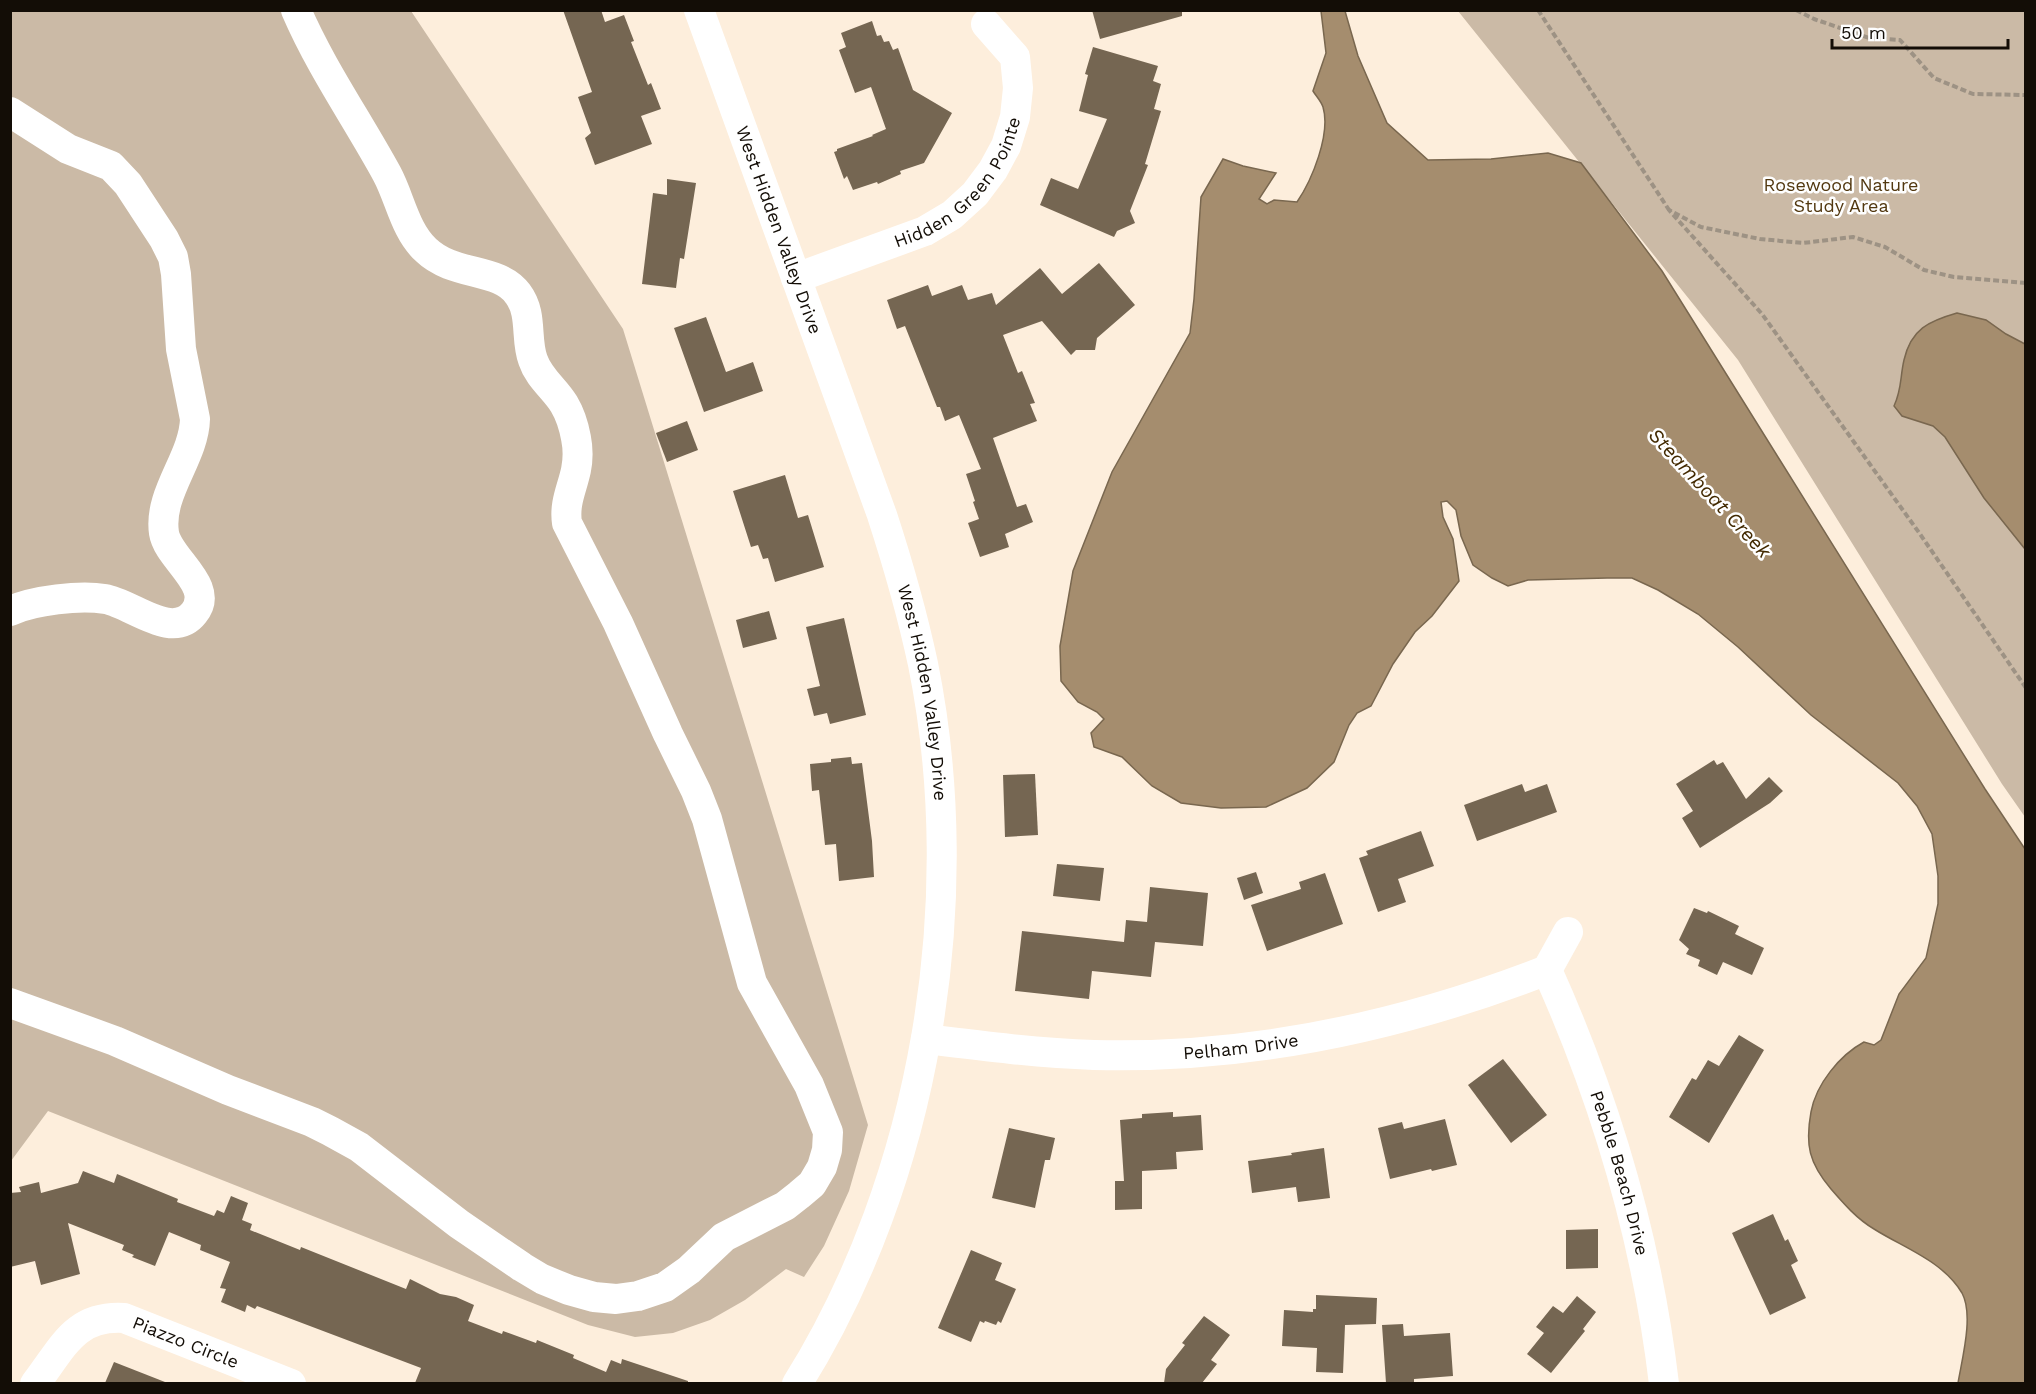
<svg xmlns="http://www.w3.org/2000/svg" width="2036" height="1394" font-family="'Work Sans',sans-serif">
<rect width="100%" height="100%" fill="#fdeedc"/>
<g fill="#cbbaa6">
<polygon points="11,11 411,11 623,329 868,1125 849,1191 824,1246 804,1277 786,1269 745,1300 710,1320 673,1333 635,1337 588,1325 48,1111 11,1161"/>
<polygon points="1458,11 2025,11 2025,817 2002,784 1738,360"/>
</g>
<g fill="#a58d6e" stroke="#79674f" stroke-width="1.5">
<path d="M 1321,11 L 1345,11 L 1358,56 L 1387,123 L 1428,160 L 1491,159 L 1548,153 L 1581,163 L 1662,271 L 1985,789 L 2025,849 L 2025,1383 L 1958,1383 C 1962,1359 1974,1315 1962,1293 C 1943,1261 1904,1248 1874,1229 C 1857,1219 1844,1204 1831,1189 C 1809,1163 1805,1145 1811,1112 C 1816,1084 1840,1055 1864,1042 L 1874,1045 L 1881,1040 L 1899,994 L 1926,958 L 1938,904 L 1938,876 L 1932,834 L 1917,806 L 1898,783 L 1811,715 L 1738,647 L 1698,614 L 1658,590 L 1632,578 L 1607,578 L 1528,580 L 1508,586 L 1492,578 L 1473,565 L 1461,536 L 1456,510 L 1447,501 L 1441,502 L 1443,517 L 1453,539 L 1459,581 L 1432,616 L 1415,632 L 1393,664 L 1371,706 L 1357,713 L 1349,725 L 1334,762 L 1307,788 L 1266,807 L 1221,808 L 1181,803 L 1152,786 L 1122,757 L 1094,747 L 1091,733 L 1104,719 L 1097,712 L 1078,702 L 1061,681 L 1060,646 L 1073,571 L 1112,472 L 1190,333 L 1194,299 L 1201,197 L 1223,159 L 1243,166 L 1276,173 L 1259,199 L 1267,204 L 1274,200 L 1297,202 C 1312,180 1331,134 1323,107 C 1321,101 1316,96 1313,91 L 1326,53 Z"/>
<path d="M 1957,313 L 1986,320 L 2006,334 L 2025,344 L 2025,549 L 1984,498 L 1945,437 L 1933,426 L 1902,416 L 1894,406 C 1902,389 1900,377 1904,360 C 1911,329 1929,321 1957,313 Z"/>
</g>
<g fill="#756652">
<polygon points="563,10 601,10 605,22 624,15 634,41 631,42 648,85 651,83 661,109 641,116 652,144 595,165 585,138 591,133 578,97 592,92"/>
<polygon points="1092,10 1182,10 1182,16 1100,39"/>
<polygon points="872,21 877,36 881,35 884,42 889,41 893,50 898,48 913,90 952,113 924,163 900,171 901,174 878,184 877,182 853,190 847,176 844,179 834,152 837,151 837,149 873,136 872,135 886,129 871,87 855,93 839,50 846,47 841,33"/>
<polygon points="1093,47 1158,66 1153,81 1161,84 1154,109 1161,111 1145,164 1148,165 1130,211 1135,223 1117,231 1114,237 1040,205 1051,178 1078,189 1107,119 1079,111 1088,75 1085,74"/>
<polygon points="667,179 696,183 684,259 680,258 676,288 642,284 653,193 667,195"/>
<polygon points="1099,263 1135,305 1097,338 1095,350 1076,350 1071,355 1042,321 1003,335 1018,373 1022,371 1035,403 1030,404 1037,421 993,438 1017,507 1026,504 1033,522 1005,534 1009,547 980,557 968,523 979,519 973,502 975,501 966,474 981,469 959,415 945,421 940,407 937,407 905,326 897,329 887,300 928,285 932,296 962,285 968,300 992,293 996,305 1040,268 1062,294"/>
<polygon points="706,317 726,372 753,362 763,391 704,412 674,328"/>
<polygon points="687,421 698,450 667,462 656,433"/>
<polygon points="785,475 798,518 808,515 824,567 775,582 768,558 763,559 758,545 751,547 733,491"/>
<polygon points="769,611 777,639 743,648 736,620"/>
<polygon points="844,618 866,715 830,724 827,713 814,716 807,689 820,686 806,627"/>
<polygon points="851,757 852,764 862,763 872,841 874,877 839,881 836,844 825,845 819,790 812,791 810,764 831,762 831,759"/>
<polygon points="1714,760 1717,765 1723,762 1746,799 1769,777 1783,791 1770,803 1700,848 1682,818 1693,811 1676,784"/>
<polygon points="1035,774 1038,835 1005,837 1003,775"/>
<polygon points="1522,784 1525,792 1547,784 1557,812 1477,841 1464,805"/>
<polygon points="1421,831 1434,866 1398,879 1406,902 1378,912 1359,858 1368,855 1366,851"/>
<polygon points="1057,864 1104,868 1100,901 1053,896"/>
<polygon points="1256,872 1263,893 1244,900 1237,878"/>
<polygon points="1325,873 1343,924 1267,951 1251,905 1301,889 1299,882"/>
<polygon points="1150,887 1208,893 1203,946 1155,942 1151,977 1092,971 1089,999 1015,991 1022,931 1124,942 1126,920 1147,922"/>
<polygon points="1694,908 1707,913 1708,911 1739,926 1735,934 1764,948 1752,975 1723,962 1717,975 1698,966 1700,960 1686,954 1689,949 1679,940"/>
<polygon points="1739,1035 1764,1050 1709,1143 1669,1117 1692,1078 1696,1080 1708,1060 1719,1066"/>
<polygon points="1503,1059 1547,1115 1511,1143 1468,1085"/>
<polygon points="1173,1112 1173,1117 1201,1115 1203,1150 1176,1152 1177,1169 1142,1171 1142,1209 1115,1210 1115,1181 1124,1181 1120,1120 1142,1118 1142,1114"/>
<polygon points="1445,1119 1457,1165 1432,1171 1431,1169 1390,1179 1378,1128 1402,1122 1404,1129"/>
<polygon points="1009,1128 1055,1138 1050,1160 1045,1160 1035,1208 992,1198"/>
<polygon points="1324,1148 1330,1198 1298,1202 1296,1187 1252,1193 1248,1161 1292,1155 1291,1153"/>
<polygon points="83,1171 114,1183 117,1174 178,1199 177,1202 214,1216 217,1210 224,1213 231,1196 248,1203 242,1220 252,1224 250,1230 300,1250 301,1247 406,1289 410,1279 440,1294 456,1297 474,1305 468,1321 502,1334 503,1331 536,1343 537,1340 574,1355 573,1358 606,1372 611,1360 621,1364 622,1359 688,1381 688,1383 415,1383 421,1368 257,1306 255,1309 247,1305 245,1312 221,1302 226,1289 220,1288 230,1262 200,1250 201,1245 169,1232 155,1266 132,1257 134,1255 122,1250 124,1245 68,1223 80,1274 41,1285 35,1261 10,1267 10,1193 21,1192 19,1187 39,1182 41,1193 78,1183"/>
<polygon points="1773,1214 1785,1241 1788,1239 1798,1261 1791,1265 1806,1298 1770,1315 1732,1233"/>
<polygon points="1598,1229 1598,1268 1566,1269 1566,1230"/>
<polygon points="971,1250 1002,1263 995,1280 1016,1289 1001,1323 998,1321 996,1325 985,1321 984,1323 980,1321 971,1342 938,1328"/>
<polygon points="1316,1295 1377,1298 1376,1324 1345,1325 1343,1373 1316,1372 1317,1348 1282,1346 1284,1310 1313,1312 1313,1309 1316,1309"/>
<polygon points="1577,1296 1596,1312 1583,1329 1585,1331 1551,1373 1527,1354 1544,1333 1536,1327 1553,1306 1563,1313"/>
<polygon points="1204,1316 1230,1335 1211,1360 1217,1364 1202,1383 1164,1383 1166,1369 1185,1345 1182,1343"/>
<polygon points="1403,1324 1404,1336 1450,1333 1453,1376 1414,1379 1414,1383 1386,1383 1382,1325"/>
<polygon points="114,1362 165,1382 165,1383 105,1383"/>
</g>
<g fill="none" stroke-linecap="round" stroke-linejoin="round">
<g stroke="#9d9284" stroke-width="4" stroke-dasharray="6 3" stroke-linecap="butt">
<polyline points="1538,10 1669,210"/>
<polyline points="1796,10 1814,19 1869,38 1900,40 1934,78 1973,94 2026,95"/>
<polyline points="2026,283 1954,277 1924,270 1885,247 1853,237 1803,243 1760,239 1701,227 1669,210 1762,314 1920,534 2026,688"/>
</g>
<g stroke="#fff" stroke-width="30">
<path id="s1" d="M 699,10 L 882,515 C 898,564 912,613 923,664 C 971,901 926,1178 797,1384"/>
<path d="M 10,112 L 68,149 L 111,166 L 128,184 L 164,239 L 173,257 L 176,274 L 181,349 L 195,419 C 194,458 158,493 164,533 C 168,559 216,586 194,613 C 172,641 131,603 105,599 C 80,595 34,600 10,611"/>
<path id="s2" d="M 796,278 L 925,231 L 952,215 L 975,194 L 993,170 L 1006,146 L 1015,117 L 1018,88 L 1015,57 L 986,24"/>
<path id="s3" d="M 1547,970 C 1606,1101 1647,1240 1664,1384"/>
<polyline points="1547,970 1568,932"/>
<path d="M 10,1003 L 115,1041 L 228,1090 L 312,1122 L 330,1131 L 359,1147 L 459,1224 L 522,1267 L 542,1279 L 569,1290 L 594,1297 L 616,1299 L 638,1296 L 665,1287 L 689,1270 L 724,1237 L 785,1206 L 799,1195 L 812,1184 L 822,1167 L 827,1150 L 828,1132 L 809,1085 L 752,983 L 707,819 L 696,791 L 668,734 L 618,623 L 567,523 C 564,503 572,489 576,470 C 578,460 578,448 576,438 C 574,427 570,414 564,404 C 554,388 539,378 533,360 C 525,339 533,314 518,294 C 499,267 454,277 426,250 C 405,231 400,198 387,174 C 357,119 321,68 296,10"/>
<path id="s4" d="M 926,1039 C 982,1046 1037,1053 1094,1055 C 1249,1059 1403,1026 1547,970"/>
<path id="s5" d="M 35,1384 C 63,1348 74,1315 124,1318 L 291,1384"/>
</g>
</g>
<g text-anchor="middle" stroke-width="5" stroke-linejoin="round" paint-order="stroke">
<g font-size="18" fill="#130d06" stroke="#fefefe">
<text dy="6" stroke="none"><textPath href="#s2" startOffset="196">Hidden Green Pointe</textPath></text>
<text dy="6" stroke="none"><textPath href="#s1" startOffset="234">West Hidden Valley Drive</textPath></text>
<text dy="6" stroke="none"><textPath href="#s1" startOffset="720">West Hidden Valley Drive</textPath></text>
<text dy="6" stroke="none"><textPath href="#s4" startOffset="316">Pelham Drive</textPath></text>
<text dy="6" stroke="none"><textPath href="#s3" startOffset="216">Pebble Beach Drive</textPath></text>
<text dy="6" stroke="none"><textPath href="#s5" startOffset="184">Piazzo Circle</textPath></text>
</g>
<g font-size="18" fill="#523810" stroke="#fefefe">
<text x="1841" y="191">Rosewood Nature<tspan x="1841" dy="21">Study Area</tspan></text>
</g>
<g font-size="20" font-style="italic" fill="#422900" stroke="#fefefe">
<text transform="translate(1710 493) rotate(47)" y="7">Steamboat Creek</text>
</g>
</g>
<rect width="2036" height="1394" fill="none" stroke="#130d06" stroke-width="24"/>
<path d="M1832 39v9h176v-9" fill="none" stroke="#130d06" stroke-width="3"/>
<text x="1841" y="39" font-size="18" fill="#130d06" stroke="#fefefe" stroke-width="4.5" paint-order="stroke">50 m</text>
</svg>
